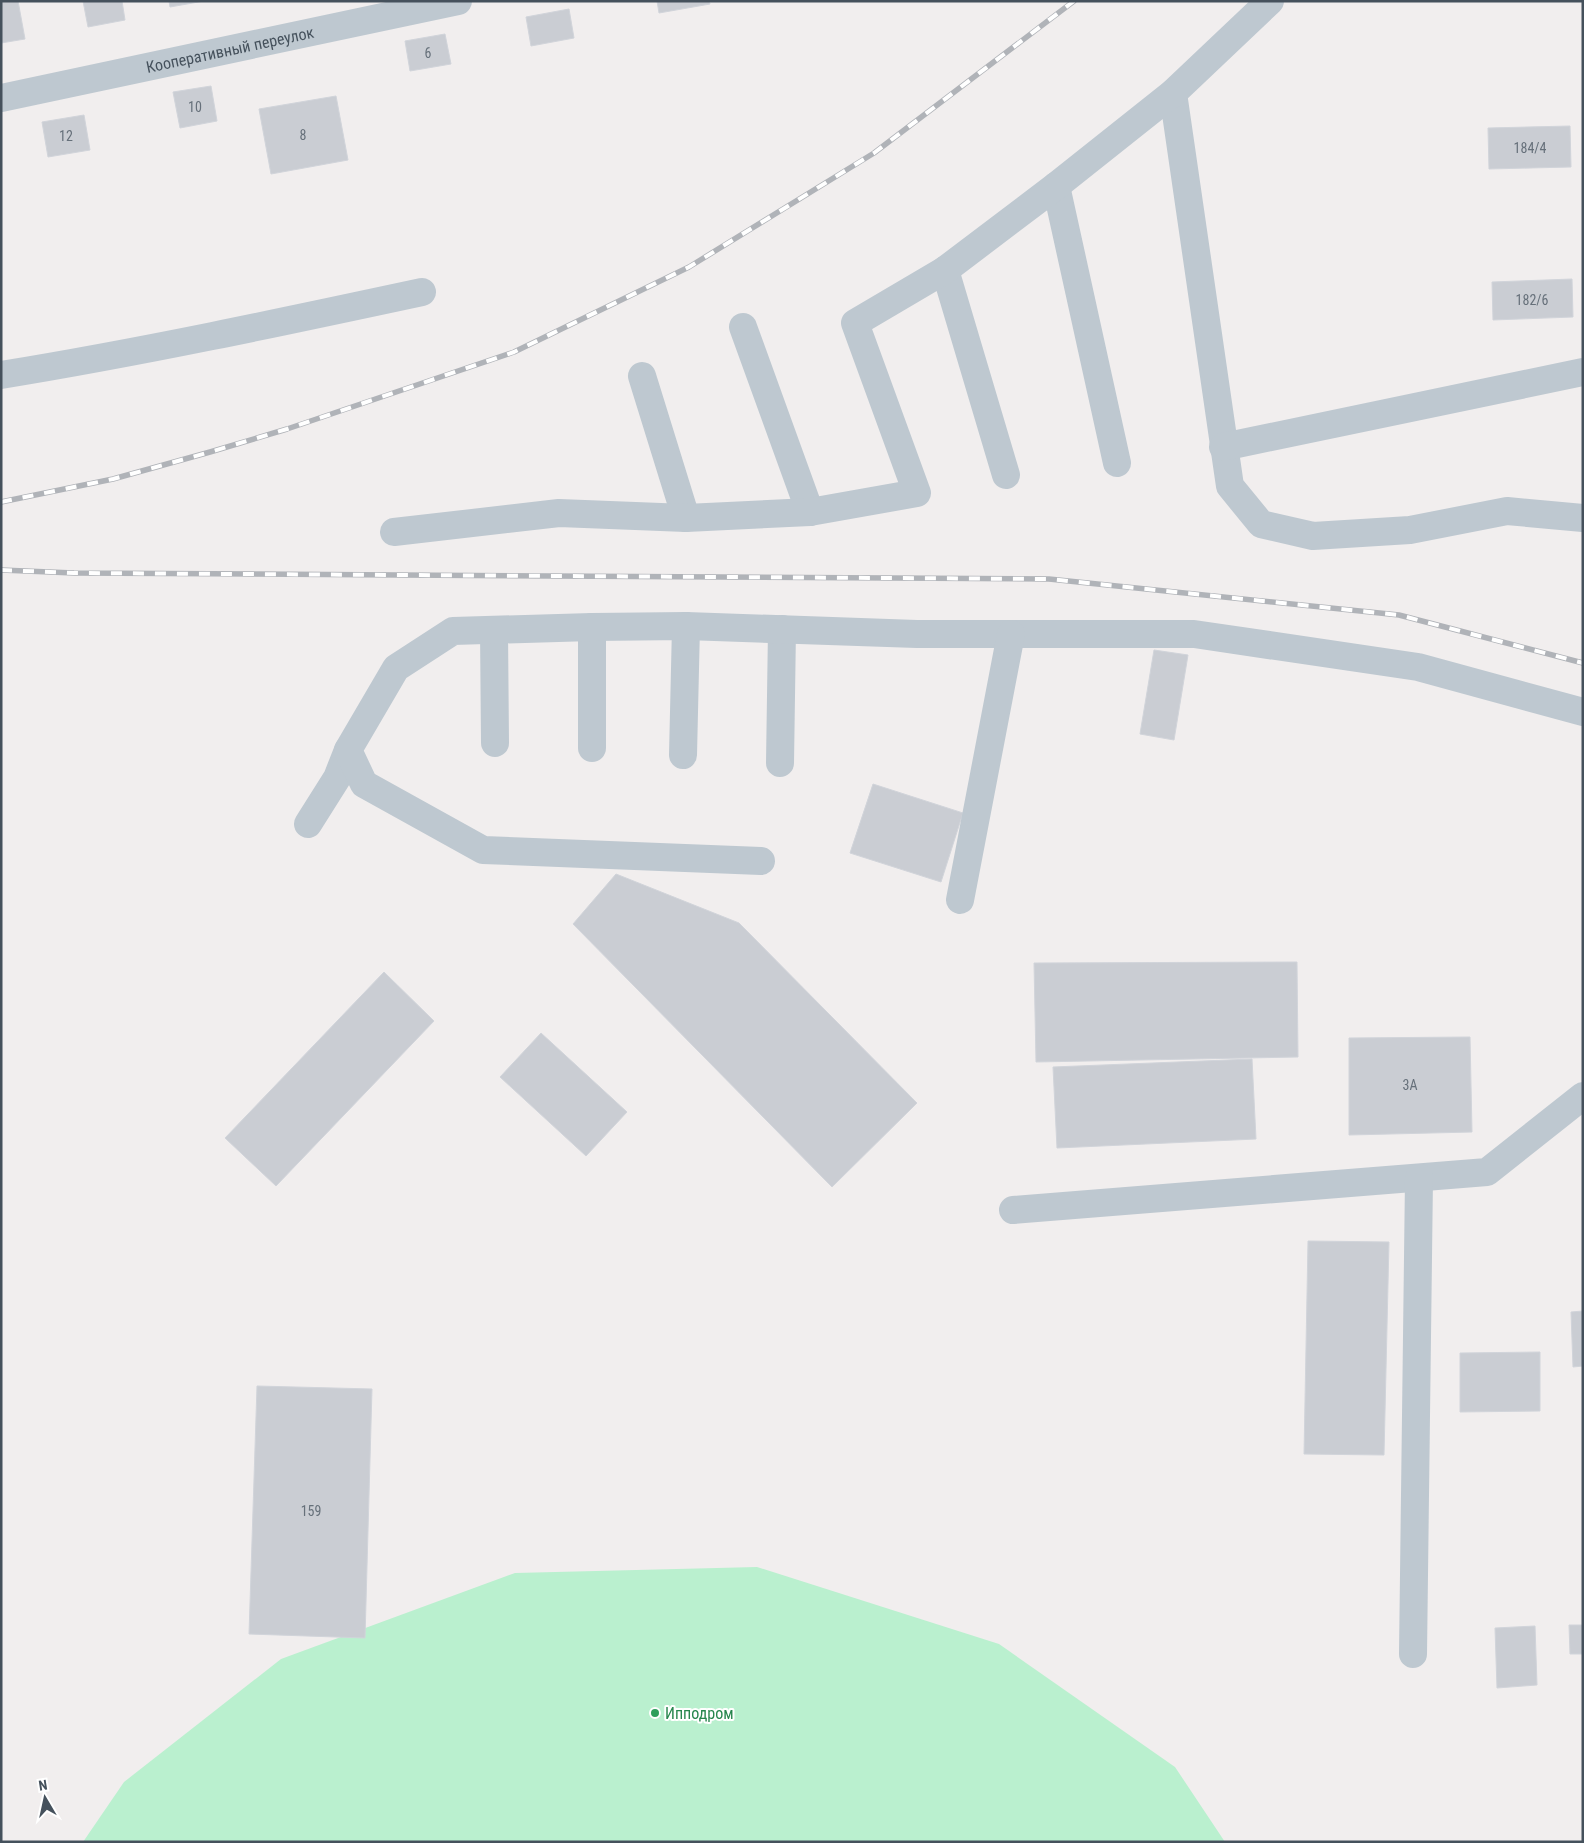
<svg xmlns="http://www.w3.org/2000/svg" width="1584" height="1843" font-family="'Roboto Condensed',sans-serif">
<rect width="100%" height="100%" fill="#f1eeee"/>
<polygon fill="#baf0cf" points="757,1567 999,1644 1175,1767 1225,1842 83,1842 124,1782 281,1659 515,1573"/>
<g fill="#cacdd3" stroke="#d1d4da">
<polygon points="1,1 18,1 25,39 1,43"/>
<polygon points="83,1 122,1 125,20 88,27"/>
<polygon points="169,1 204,1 170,7"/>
<polygon points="657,1 709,1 710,4 659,13"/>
<polygon points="569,9 574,38 531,46 526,17"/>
<polygon points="445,34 451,64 410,71 405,41"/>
<polygon points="211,86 217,121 180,128 173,92"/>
<polygon points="336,96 348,160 271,174 259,109"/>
<polygon points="84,115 90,150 48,157 42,122"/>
<polygon points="1570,126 1571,167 1489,169 1488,128"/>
<polygon points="1572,279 1573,317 1493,320 1492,282"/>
<polygon points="1154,650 1188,655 1174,740 1140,734"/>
<polygon points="873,784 963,813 941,882 850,853"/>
<polygon points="616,874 739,923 917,1103 832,1187 573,924"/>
<polygon points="1297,962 1298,1057 1036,1062 1034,963"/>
<polygon points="384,972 434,1021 276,1186 225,1138"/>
<polygon points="541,1033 627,1112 586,1156 500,1077"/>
<polygon points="1470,1037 1472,1132 1349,1135 1349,1038"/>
<polygon points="1252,1059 1256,1139 1057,1148 1053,1067"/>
<polygon points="1308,1241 1389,1242 1384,1455 1304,1454"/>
<polygon points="1583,1311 1583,1366 1573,1367 1571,1312"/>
<polygon points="1540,1352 1540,1411 1460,1412 1460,1353"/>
<polygon points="257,1386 372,1389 365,1638 249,1634"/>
<polygon points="1569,1625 1583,1625 1583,1654 1570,1654"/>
<polygon points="1535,1626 1537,1685 1497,1688 1495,1628"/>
</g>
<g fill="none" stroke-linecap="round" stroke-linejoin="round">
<g stroke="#bec8d0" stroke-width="28">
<polyline points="1173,93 1230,486 1261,524 1313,536 1410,530 1507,511 1583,518"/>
<path id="s1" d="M 1,98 L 458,1"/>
<polyline points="1056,186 1117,463"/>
<polyline points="945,270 1006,475"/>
<polyline points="743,327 810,512"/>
<path d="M 1,375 C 142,352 282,322 422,292"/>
<polyline points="642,376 686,518"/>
<polyline points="1223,447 1583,372"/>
<polyline points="394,532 559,513 686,518 810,512 917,493 855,323 945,270 1056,186 1173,93 1270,1"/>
<polyline points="494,630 495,743"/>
<polyline points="592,748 592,627"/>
<polyline points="683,755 686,626"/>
<polyline points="780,763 782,629"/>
<polyline points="308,824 337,778 348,750"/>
<polyline points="761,861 483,850 364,784 348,750 396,668 453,631 592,627 686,626 917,634 1194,634 1418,667 1583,712"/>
<polyline points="960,900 1011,634"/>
<polyline points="1013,1210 1487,1172 1583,1096"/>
<polyline points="1413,1654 1419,1178"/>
</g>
<defs>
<g id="rail">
<polyline points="1,502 113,479 210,452 287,429 514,352 689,267 874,153 1074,1"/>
<polyline points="1,570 74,573 1049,579 1399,615 1583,663"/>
</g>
</defs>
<use href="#rail" stroke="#b0b3b8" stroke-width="5.5"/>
<use href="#rail" stroke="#fff" stroke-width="4" stroke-dasharray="11" stroke-linecap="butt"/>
</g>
<circle fill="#2e9e5b" stroke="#fff" stroke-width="2" cx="655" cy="1713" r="5"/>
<g text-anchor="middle" stroke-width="4" stroke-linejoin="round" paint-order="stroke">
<g font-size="14" fill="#66707a">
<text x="428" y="58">6</text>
<text x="195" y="112">10</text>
<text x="303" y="140">8</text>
<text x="66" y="141">12</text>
<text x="1530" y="153">184/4</text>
<text x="1532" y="305">182/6</text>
<text x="1410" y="1090">3А</text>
<text x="311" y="1516">159</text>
</g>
<g font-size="16" fill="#45515c" stroke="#fff">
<text dy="6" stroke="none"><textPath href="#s1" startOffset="234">Кооперативный переулок</textPath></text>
</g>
<g font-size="16" fill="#27864d" stroke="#fff" text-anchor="start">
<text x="665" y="1719">Ипподром</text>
</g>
</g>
<rect width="1584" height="1843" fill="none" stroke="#45515c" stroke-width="5"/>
<g transform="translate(45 1798) rotate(351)" stroke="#ffffff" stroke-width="4" paint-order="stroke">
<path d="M0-4L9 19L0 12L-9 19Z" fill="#45515c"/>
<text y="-8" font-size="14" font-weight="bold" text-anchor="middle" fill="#45515c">N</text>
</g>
</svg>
